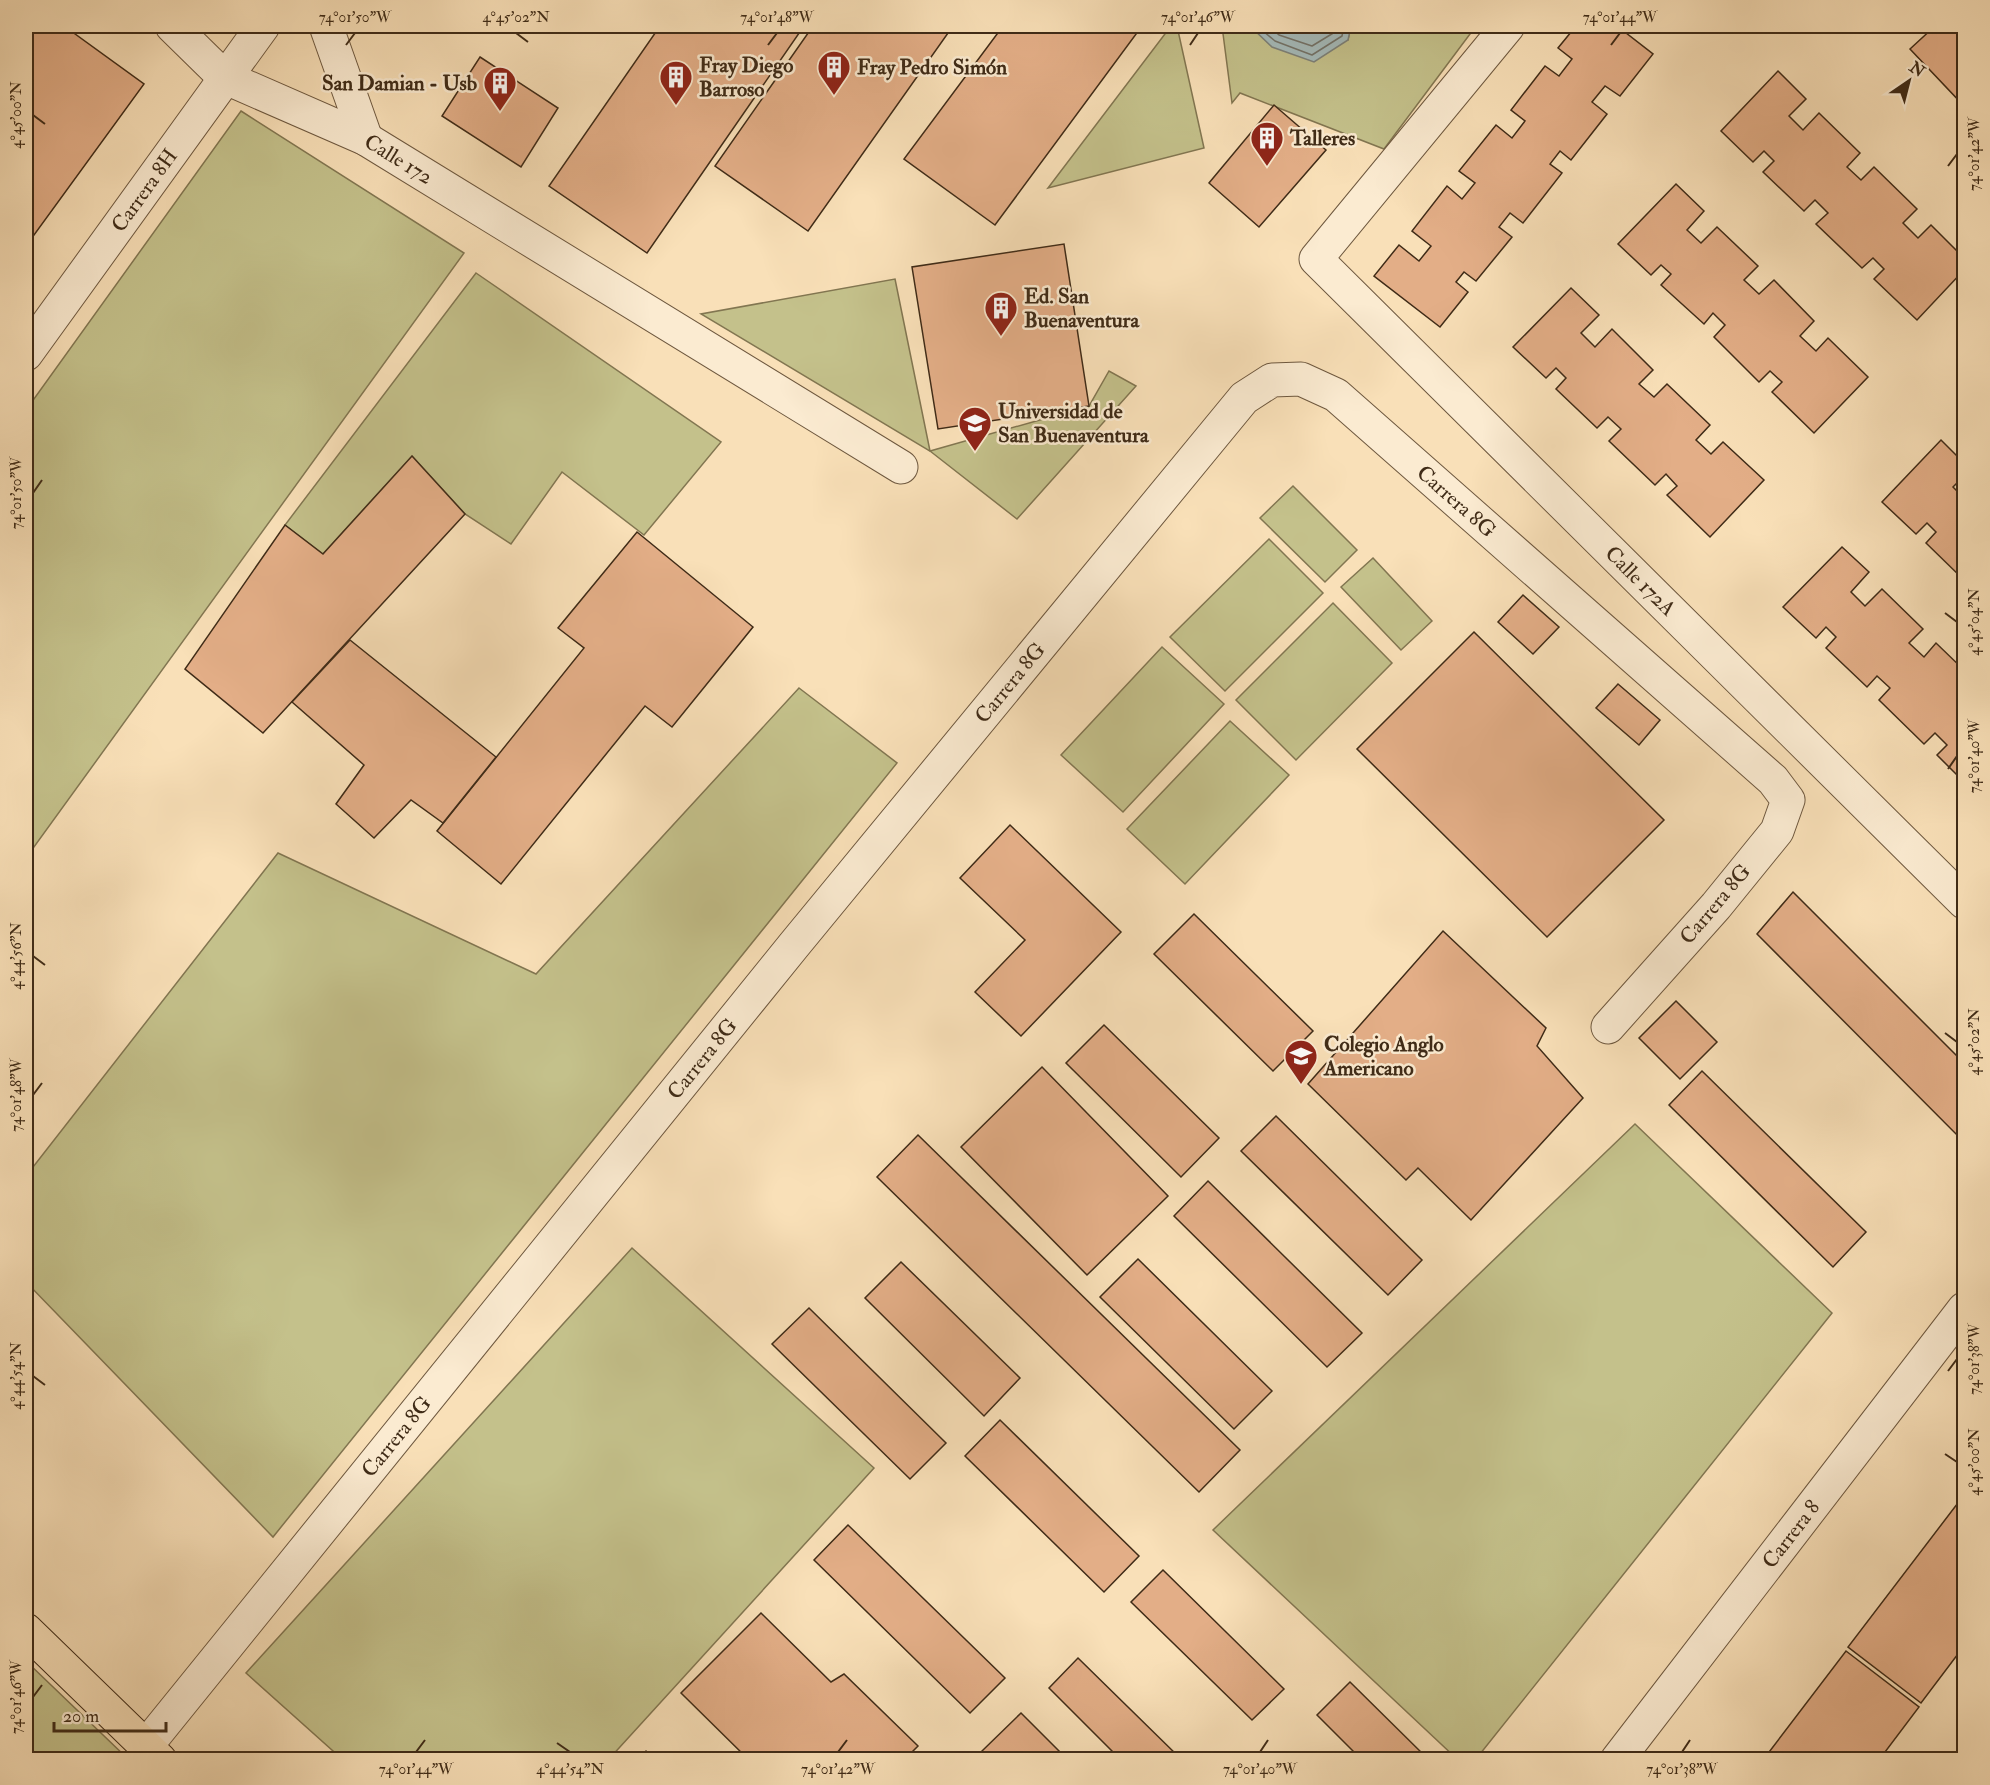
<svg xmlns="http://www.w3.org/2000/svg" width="1990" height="1785" font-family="'IM FELL Double Pica',serif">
<rect width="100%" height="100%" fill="#f9e0b8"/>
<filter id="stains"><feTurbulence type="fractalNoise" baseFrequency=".00333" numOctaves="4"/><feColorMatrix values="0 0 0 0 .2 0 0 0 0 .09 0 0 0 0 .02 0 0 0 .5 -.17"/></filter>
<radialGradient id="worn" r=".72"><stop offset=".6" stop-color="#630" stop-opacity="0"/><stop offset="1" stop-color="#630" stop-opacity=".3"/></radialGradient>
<g fill="#c4c18b" stroke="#827651" stroke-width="1.5">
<polygon points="1171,26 1177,26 1204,148 1048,188"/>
<polygon points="1222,26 1250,26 1250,28 1348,40 1351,26 1476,26 1384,149 1240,93 1232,103"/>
<polygon points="241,111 464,253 26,858 26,410"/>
<polygon points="476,273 721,442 644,535 562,472 511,544 465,514 412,456 323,554 285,525"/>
<polygon points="895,279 930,451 1089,406 1109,371 1136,386 1017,519 930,451 701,314"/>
<polygon points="1293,486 1357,550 1325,582 1260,518"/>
<polygon points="1269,539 1323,593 1225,691 1170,637"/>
<polygon points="1373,558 1432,621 1401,650 1341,587"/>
<polygon points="1333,603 1392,663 1296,760 1236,700"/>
<polygon points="1162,647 1224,704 1123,812 1061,755"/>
<polygon points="799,688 897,763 273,1537 26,1282 26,1176 278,853 536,974"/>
<polygon points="1230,721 1289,775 1185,884 1127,829"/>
<polygon points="1635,1124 1832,1313 1476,1759 1457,1759 1213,1530"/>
<polygon points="632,1248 874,1468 609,1759 342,1759 246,1673"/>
<polygon points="26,1661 128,1759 26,1759"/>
</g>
<polygon fill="#a4baba" stroke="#7c8179" stroke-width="1.5" points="1250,26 1351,26 1348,40 1314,62 1272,47"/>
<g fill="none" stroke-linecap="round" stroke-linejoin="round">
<g stroke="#727268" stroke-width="1.5">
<polyline points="1257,26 1275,41 1312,55 1342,36 1344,26"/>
<polyline points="1268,26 1279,35 1312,46 1335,32 1337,26"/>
</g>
</g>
<g fill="#e3ae87" stroke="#3f2b17" stroke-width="1.5">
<polygon points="26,26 64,26 144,84 26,246"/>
<polygon points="660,26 804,26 647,253 549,186"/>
<polygon points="813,26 953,26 808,231 715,166"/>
<polygon points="1003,26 1142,26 995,225 904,159"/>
<polygon points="1576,26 1617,26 1653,54 1620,96 1605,86 1592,102 1607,114 1571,160 1560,151 1550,164 1562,173 1523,223 1510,213 1499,227 1512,237 1476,281 1464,272 1456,282 1468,292 1440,327 1374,276 1399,245 1419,261 1431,246 1412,231 1447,186 1462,199 1475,183 1459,171 1496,125 1512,138 1525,121 1511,110 1545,66 1559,76 1572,59 1558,48"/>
<polygon points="1935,26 1964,26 1964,106 1910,49"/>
<polygon points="480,57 558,108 521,167 442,116"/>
<polygon points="1778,71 1806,99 1789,116 1803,130 1819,113 1860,153 1847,167 1861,180 1874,167 1917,209 1903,223 1918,238 1931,225 1964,258 1964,270 1917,320 1874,279 1884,269 1873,258 1862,268 1816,224 1828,213 1815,200 1804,211 1763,172 1774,161 1764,151 1753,162 1721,131"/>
<polygon points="1274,105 1326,150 1259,227 1209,183"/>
<polygon points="1676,184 1704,211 1687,230 1701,243 1717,227 1758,266 1744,280 1759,294 1774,280 1814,321 1800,336 1816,351 1828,338 1868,377 1814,433 1772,392 1782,382 1770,371 1759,382 1714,337 1725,325 1713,313 1704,324 1661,285 1671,274 1661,265 1651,275 1618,244"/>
<polygon points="1064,244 1089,406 938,429 912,267"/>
<polygon points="1571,288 1599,315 1581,333 1595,347 1612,329 1653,370 1639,384 1654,397 1667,384 1710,425 1696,440 1711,454 1723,442 1764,480 1710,537 1667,495 1677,486 1666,474 1655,485 1609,441 1621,429 1608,417 1597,428 1556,389 1566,378 1556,368 1546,378 1513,347"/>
<polygon points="1941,440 1964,463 1964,476 1953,487 1964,498 1964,580 1926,543 1936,532 1927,523 1916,534 1882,502"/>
<polygon points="412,456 465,514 263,733 185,669 285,525 323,554"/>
<polygon points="637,532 753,627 672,727 645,706 501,884 437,831 584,648 558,628"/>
<polygon points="1842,547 1869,572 1851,592 1865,606 1882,589 1923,629 1909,643 1924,657 1936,643 1964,670 1964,782 1937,755 1947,745 1935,733 1924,744 1879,700 1890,688 1877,676 1867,687 1826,648 1836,637 1826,627 1816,638 1783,607"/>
<polygon points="1523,595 1559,627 1533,654 1498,622"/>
<polygon points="1474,632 1664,820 1547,937 1357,749"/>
<polygon points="350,640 496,757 443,823 411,800 374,838 336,804 364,765 292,702"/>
<polygon points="1618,684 1660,720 1639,745 1596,708"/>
<polygon points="1010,825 1121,932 1021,1036 975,992 1025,940 960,878"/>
<polygon points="1793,892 1964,1063 1964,1142 1757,934"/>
<polygon points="1194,914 1313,1031 1273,1071 1154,954"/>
<polygon points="1443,931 1546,1028 1537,1046 1583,1098 1471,1220 1418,1168 1406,1180 1308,1084"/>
<polygon points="1676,1001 1717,1042 1680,1079 1639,1038"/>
<polygon points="1104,1025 1219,1138 1181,1177 1066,1063"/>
<polygon points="1042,1067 1168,1196 1087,1275 961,1147"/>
<polygon points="1702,1071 1866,1232 1833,1267 1669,1105"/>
<polygon points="1276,1116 1422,1260 1388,1295 1241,1151"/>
<polygon points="918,1135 1240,1450 1199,1492 877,1177"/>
<polygon points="1208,1181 1362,1333 1327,1367 1174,1216"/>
<polygon points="1138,1259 1272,1391 1234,1429 1100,1297"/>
<polygon points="901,1262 1020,1378 984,1416 865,1298"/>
<polygon points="809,1308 946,1443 910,1479 772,1344"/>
<polygon points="1000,1420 1139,1556 1104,1592 965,1456"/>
<polygon points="1964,1495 1964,1646 1921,1703 1848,1647"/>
<polygon points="848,1525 1005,1678 970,1713 814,1560"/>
<polygon points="1163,1570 1284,1689 1252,1720 1131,1602"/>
<polygon points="761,1613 831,1682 844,1674 918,1746 904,1760 749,1760 681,1693"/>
<polygon points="1846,1651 1919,1707 1879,1760 1763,1760"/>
<polygon points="1078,1658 1182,1760 1121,1760 1049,1688"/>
<polygon points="1350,1682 1429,1760 1362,1760 1317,1715"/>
<polygon points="1021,1713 1068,1760 990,1760 982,1751"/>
<polygon points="646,1751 655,1760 638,1760"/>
</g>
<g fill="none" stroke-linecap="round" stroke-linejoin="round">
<defs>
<g id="minor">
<path id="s1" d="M 172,26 L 224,77 L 366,139 L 901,467"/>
<polyline points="326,26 366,139"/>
<path id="s2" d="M 1508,26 L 1316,259 L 1964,902"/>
<path id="s3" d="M 26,354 L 263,26"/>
<path id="s4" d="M 146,1746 L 794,945 L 1244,398 L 1272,380 L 1301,379 L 1336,395 L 1773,780 L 1788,800 L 1777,831 L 1716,906 L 1608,1027"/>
<path id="s5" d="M 1617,1760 L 1964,1309"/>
</g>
<polyline id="major" points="26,1630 160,1760"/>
</defs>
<use href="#minor" stroke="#6e583f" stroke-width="35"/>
<use href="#major" stroke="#3f2b17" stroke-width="35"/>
<use href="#minor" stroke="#fbebd1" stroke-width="33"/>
<use href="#major" stroke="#f9e0b8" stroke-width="33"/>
</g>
<path fill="none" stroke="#3f2b17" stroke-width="2" d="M 516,33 L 528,42M 346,45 L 355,33M 768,45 L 777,33M 1190,45 L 1198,33M 1611,45 L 1620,33M 33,115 L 45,124M 1948,166 L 1957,154M 33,493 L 42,480M 1945,613 L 1957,622M 1948,769 L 1957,756M 33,956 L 45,965M 1945,1033 L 1957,1042M 33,1095 L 42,1083M 1948,1371 L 1957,1359M 33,1376 L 45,1385M 1945,1454 L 1957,1462M 33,1697 L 42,1685M 557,1743 L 570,1752M 416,1752 L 425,1740M 838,1752 L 847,1740M 1260,1752 L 1268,1740M 1682,1752 L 1690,1740"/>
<defs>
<symbol id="building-pin" viewBox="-11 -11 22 30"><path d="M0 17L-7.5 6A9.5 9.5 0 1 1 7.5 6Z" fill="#8f2418" stroke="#fbebd1"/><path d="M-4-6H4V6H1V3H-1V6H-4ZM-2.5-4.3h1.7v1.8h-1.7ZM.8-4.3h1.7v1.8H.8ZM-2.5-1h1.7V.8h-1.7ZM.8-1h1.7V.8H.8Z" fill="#fff"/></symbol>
<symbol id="university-pin" viewBox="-11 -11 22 30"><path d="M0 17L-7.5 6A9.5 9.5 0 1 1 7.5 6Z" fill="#8f2418" stroke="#fbebd1"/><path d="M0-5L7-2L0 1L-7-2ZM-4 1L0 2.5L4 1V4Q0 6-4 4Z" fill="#fff"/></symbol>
<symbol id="school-pin" viewBox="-11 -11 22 30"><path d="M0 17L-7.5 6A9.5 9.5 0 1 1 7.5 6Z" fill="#8f2418" stroke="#fbebd1"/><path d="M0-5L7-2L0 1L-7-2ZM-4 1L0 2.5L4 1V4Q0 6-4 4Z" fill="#fff"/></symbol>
</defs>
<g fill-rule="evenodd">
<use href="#building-pin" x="815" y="48" width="38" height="52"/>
<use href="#building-pin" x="657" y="58" width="38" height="52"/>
<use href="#building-pin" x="481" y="64" width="38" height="52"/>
<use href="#building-pin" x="1248" y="119" width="38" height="52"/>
<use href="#building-pin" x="982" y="289" width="38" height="52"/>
<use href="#university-pin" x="956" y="404" width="38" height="52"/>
<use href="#school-pin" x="1282" y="1037" width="38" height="52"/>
</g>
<g text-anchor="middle" stroke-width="5" stroke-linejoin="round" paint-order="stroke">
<g font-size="21" font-weight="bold" fill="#3f2b17" stroke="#fbebd1" text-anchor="start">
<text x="699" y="72">Fray Diego<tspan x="699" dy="24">Barroso</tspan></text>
<text x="857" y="74">Fray Pedro Simón</text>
<text x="477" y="90" text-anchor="end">San Damian - Usb</text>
<text x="1290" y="145">Talleres</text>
<text x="1024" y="303">Ed. San<tspan x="1024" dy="24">Buenaventura</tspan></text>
<text x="998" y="418">Universidad de<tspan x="998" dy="24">San Buenaventura</tspan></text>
<text x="1324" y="1051">Colegio Anglo<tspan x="1324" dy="24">Americano</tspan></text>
</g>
<g font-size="21" fill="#3f2b17" stroke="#fbebd1">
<text dy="7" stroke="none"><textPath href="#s1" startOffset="266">Calle 172</textPath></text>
<text dy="7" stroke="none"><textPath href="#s3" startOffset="202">Carrera 8H</textPath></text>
<text dy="7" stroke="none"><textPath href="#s4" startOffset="2000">Carrera 8G</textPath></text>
<text dy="7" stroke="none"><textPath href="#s2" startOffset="759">Calle 172A</textPath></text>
<text dy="7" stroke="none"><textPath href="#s4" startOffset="1370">Carrera 8G</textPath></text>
<text transform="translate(1715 904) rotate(-50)" y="7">Carrera 8G</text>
<text dy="7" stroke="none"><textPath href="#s4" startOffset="884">Carrera 8G</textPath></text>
<text dy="7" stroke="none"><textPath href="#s4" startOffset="398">Carrera 8G</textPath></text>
<text dy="7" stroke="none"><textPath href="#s5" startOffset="285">Carrera 8</textPath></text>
</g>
</g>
<rect width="1990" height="1785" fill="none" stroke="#f9e0b8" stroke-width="66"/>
<g transform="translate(1909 81) rotate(35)" stroke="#fbebd1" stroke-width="4.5" paint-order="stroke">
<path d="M0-4.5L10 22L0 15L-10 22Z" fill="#3f2b17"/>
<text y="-9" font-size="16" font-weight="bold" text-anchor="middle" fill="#3f2b17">N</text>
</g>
<path d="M54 1722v9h112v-9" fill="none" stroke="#3f2b17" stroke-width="3"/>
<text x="63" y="1722" font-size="18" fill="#3f2b17" stroke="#fbebd1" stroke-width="4.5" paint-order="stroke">20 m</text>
<rect x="33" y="33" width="1924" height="1719" fill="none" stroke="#3f2b17" stroke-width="2"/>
<g font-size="15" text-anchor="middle" fill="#3f2b17">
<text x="355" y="22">74°01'50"W</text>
<text x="516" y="22">4°45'02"N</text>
<text x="777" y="22">74°01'48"W</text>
<text x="1198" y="22">74°01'46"W</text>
<text x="1620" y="22">74°01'44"W</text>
<text transform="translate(16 115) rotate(-90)" y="5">4°45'00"N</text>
<text transform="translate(1974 154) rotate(-90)" y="5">74°01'42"W</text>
<text transform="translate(16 493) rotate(-90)" y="5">74°01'50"W</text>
<text transform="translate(1974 622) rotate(-90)" y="5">4°45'04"N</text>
<text transform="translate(1974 756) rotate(-90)" y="5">74°01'40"W</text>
<text transform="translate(16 956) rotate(-90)" y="5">4°44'56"N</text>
<text transform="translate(1974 1042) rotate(-90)" y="5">4°45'02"N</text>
<text transform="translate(16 1095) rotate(-90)" y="5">74°01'48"W</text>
<text transform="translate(1974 1359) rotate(-90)" y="5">74°01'38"W</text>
<text transform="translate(16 1376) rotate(-90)" y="5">4°44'54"N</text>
<text transform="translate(1974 1462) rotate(-90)" y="5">4°45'00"N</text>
<text transform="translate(16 1697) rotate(-90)" y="5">74°01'46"W</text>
<text x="416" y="1774">74°01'44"W</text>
<text x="570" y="1774">4°44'54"N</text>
<text x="838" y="1774">74°01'42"W</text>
<text x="1260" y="1774">74°01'40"W</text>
<text x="1682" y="1774">74°01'38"W</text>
</g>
<rect width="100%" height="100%" filter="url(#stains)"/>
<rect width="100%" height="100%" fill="url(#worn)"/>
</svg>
